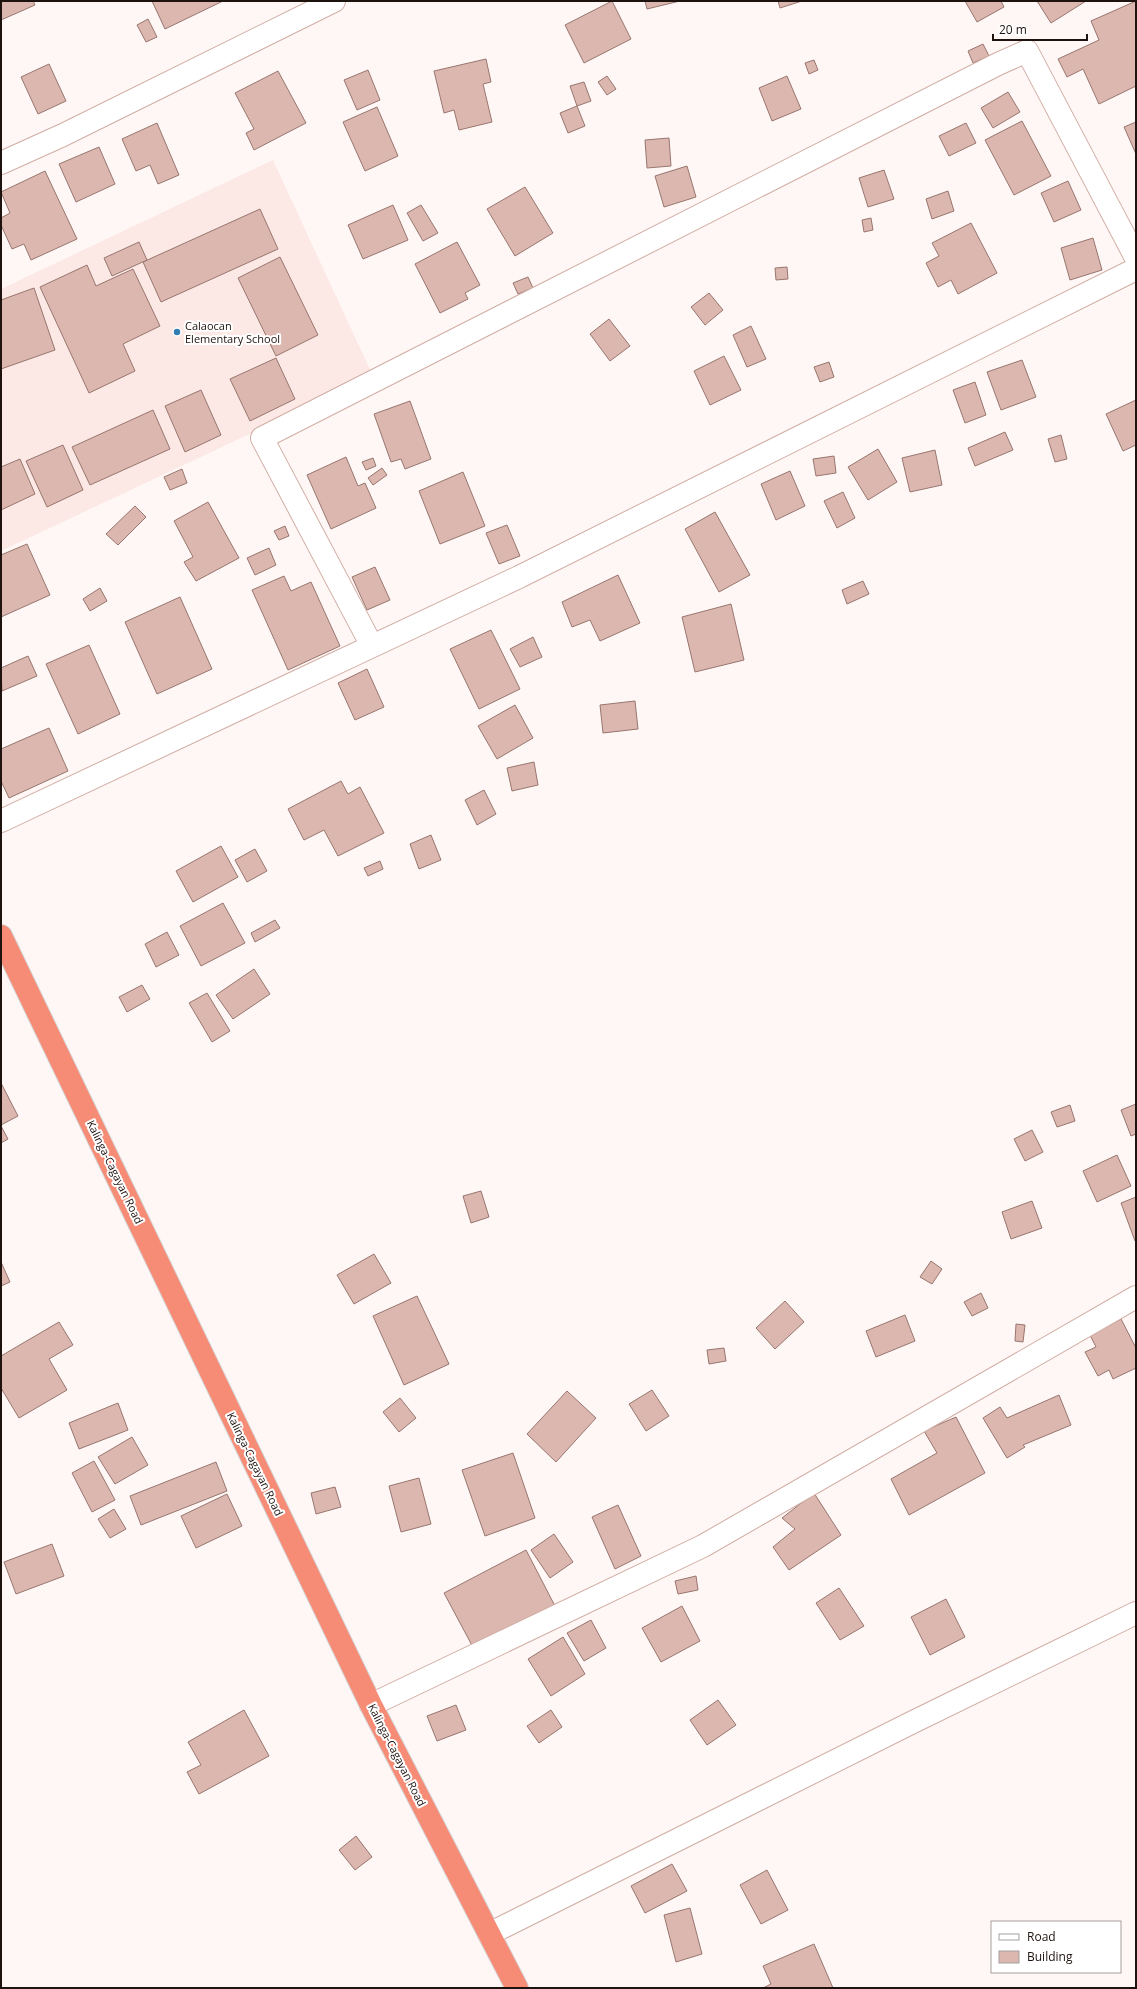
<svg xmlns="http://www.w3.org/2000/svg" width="1137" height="1989" font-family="'Open Sans',sans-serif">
<rect width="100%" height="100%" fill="#fff7f5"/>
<polygon fill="#fce9e5" points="273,160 373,376 1,551 1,289"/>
<g fill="#dbb7af" stroke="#98766f">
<polygon points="1,1 33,1 35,5 1,20"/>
<polygon points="152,1 223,1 165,29"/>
<polygon points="612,1 631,39 584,63 565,25"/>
<polygon points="645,1 680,1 647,9"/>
<polygon points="778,1 802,1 780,8"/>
<polygon points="965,1 1001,1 1004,7 977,22"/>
<polygon points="1037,1 1086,1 1051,23"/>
<polygon points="1136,1 1136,86 1099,104 1083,69 1067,77 1058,59 1099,40 1091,21"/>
<polygon points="148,19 157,37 146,42 137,25"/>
<polygon points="983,44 989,56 973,63 968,51"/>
<polygon points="486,59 491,82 483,84 492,122 459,130 454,110 444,113 434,71"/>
<polygon points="814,60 818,70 809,74 805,63"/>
<polygon points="49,64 66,101 38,114 21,77"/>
<polygon points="368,70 380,100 357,110 344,80"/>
<polygon points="278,71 306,123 254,150 246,133 254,129 235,93"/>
<polygon points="607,76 616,89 607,95 598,82"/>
<polygon points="787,76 801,109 772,121 759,88"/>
<polygon points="584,82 591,101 577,106 570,86"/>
<polygon points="1008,92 1020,112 993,128 981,108"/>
<polygon points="577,106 585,126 568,133 560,113"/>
<polygon points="377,107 398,156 365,171 343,122"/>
<polygon points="1022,121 1051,176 1014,195 985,140"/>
<polygon points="1136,122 1136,154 1124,127"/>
<polygon points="157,123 179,175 158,184 150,165 136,171 122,139"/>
<polygon points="966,123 976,143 949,156 939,136"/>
<polygon points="669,138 671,166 647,168 645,140"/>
<polygon points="99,147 115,184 76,202 59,164"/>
<polygon points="687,166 696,197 664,207 655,176"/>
<polygon points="884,170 894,199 868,207 859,178"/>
<polygon points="45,171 77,239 31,260 24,244 12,249 1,225 1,218 10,213 1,192"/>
<polygon points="1068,181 1081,210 1054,222 1041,193"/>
<polygon points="525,187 553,233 515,256 487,209"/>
<polygon points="948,191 954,211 932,219 926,199"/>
<polygon points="393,205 408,240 363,259 348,225"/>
<polygon points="421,205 438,233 423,241 407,213"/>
<polygon points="260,209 278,249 161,302 143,262"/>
<polygon points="871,218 873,230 864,232 862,220"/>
<polygon points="971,223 997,273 958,294 951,280 938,287 926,263 939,256 932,243"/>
<polygon points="1093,238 1102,270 1070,280 1061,248"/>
<polygon points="139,242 147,260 112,276 104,258"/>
<polygon points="457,242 480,285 465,293 468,299 440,313 415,264"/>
<polygon points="280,257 318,335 276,356 238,278"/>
<polygon points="87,265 96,286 133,269 160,326 123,344 135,371 89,393 40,287"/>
<polygon points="787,267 788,279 776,280 775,268"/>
<polygon points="528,277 533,288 518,294 513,283"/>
<polygon points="34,288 55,350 1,369 1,300"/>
<polygon points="709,293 723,310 705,325 691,307"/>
<polygon points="609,319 630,346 610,361 590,334"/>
<polygon points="751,326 766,359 747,367 733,335"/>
<polygon points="724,356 741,390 710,405 694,371"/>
<polygon points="276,358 295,399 250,421 230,379"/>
<polygon points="1022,360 1036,397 1001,410 987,372"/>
<polygon points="829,362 834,377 820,382 814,367"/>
<polygon points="975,382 986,415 965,423 953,390"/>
<polygon points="201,390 221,435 185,452 165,406"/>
<polygon points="1136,400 1136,445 1123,451 1106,414"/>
<polygon points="410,401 431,459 405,469 401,459 391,462 374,414"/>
<polygon points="153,410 170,449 90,485 72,447"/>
<polygon points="1005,432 1013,450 975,466 968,448"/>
<polygon points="1061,435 1067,459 1055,462 1048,439"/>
<polygon points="63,445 83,490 47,507 26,461"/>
<polygon points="878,449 897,482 868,500 848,467"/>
<polygon points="935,450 942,485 910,492 902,458"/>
<polygon points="834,456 836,473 816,476 813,459"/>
<polygon points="346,457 358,486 365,483 376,508 331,529 307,475"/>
<polygon points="373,458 376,466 366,470 362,462"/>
<polygon points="20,459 35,494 1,510 1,467"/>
<polygon points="382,468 387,475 373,485 368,478"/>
<polygon points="182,469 187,483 170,490 164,477"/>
<polygon points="790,471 805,506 776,520 761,484"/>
<polygon points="463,472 485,526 440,544 419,491"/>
<polygon points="843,492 855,518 837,528 824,501"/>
<polygon points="208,502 239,558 196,581 184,562 193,557 174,521"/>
<polygon points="135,506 146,517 118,545 106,534"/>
<polygon points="715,512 750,575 719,592 685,529"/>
<polygon points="507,525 520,556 499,564 486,533"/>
<polygon points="285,526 289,536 279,540 274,531"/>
<polygon points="27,544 50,595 1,617 1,555"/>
<polygon points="269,548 276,565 255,575 247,558"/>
<polygon points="375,567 390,600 367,610 352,577"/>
<polygon points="618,575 640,623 600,641 590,620 572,627 562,602"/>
<polygon points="284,576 291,591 311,582 340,646 288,670 252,590"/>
<polygon points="863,581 869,594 847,604 842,590"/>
<polygon points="100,588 107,601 90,611 83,599"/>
<polygon points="180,597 212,669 157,694 125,622"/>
<polygon points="731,604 744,660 695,672 682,617"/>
<polygon points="491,630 520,689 479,709 450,649"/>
<polygon points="533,637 542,657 520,667 510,649"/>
<polygon points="89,645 120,714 78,734 46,664"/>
<polygon points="28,656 37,676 2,691 1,668"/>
<polygon points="367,669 384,707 355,720 338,683"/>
<polygon points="635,701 638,729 603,733 600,705"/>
<polygon points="515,705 533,738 497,759 478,726"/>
<polygon points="49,728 68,771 9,798 1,781 1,749"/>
<polygon points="534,762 538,785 512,791 507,768"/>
<polygon points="341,781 348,794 360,787 384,833 338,856 324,830 304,840 288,809"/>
<polygon points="484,790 496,814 477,825 465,800"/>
<polygon points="431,835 441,860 419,869 410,844"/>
<polygon points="221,846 238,877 193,902 176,871"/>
<polygon points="255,849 267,871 247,882 235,860"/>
<polygon points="380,861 383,869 368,876 364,868"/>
<polygon points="223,903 245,943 201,966 180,926"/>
<polygon points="275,920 280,928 255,942 251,933"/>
<polygon points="167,932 179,955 156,967 145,944"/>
<polygon points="254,969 270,994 233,1019 216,995"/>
<polygon points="142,985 150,999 127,1012 119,997"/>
<polygon points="207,993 230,1031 212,1042 189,1003"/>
<polygon points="1,1083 18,1116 1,1125"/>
<polygon points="1136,1104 1136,1134 1131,1136 1121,1110"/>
<polygon points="1070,1105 1075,1121 1057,1127 1051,1112"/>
<polygon points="1,1126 8,1139 1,1143"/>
<polygon points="1032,1130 1043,1152 1025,1161 1014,1139"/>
<polygon points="1117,1155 1131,1186 1097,1202 1083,1171"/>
<polygon points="481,1191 489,1217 471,1223 463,1196"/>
<polygon points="1136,1197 1136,1240 1135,1241 1121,1203"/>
<polygon points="1032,1201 1042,1228 1011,1239 1002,1212"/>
<polygon points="374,1254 391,1283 354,1304 337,1275"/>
<polygon points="931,1261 942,1269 932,1284 920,1277"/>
<polygon points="1,1262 10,1282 1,1286"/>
<polygon points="981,1293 988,1308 972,1316 964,1302"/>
<polygon points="417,1296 449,1364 404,1385 373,1316"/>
<polygon points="785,1301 804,1322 775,1349 756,1328"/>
<polygon points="905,1315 915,1341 876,1357 866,1331"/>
<polygon points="1121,1319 1136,1348 1136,1368 1113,1379 1109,1370 1098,1376 1085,1352 1096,1347 1090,1335"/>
<polygon points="59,1322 73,1345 49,1359 67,1390 19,1418 1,1388 1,1356"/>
<polygon points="1016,1324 1025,1325 1023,1342 1015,1341"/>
<polygon points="724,1348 726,1361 709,1364 707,1350"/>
<polygon points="652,1390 669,1416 646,1431 629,1404"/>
<polygon points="567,1391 596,1418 556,1462 527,1434"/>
<polygon points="1059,1395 1071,1425 1023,1445 1025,1447 1007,1458 983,1418 1000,1407 1007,1418"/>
<polygon points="400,1398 416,1418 399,1432 383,1412"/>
<polygon points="118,1403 128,1430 79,1449 69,1423"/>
<polygon points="956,1417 985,1473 909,1515 891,1479 937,1453 924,1431"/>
<polygon points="132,1437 148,1465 115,1484 98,1457"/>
<polygon points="513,1453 535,1518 485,1536 462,1470"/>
<polygon points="94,1461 115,1500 92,1512 72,1473"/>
<polygon points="216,1462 227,1491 141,1525 130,1496"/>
<polygon points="419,1478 431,1524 401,1532 389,1486"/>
<polygon points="335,1487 341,1507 316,1514 311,1493"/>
<polygon points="814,1493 841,1535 789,1570 773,1547 795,1529 782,1518"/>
<polygon points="227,1494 242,1526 196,1548 181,1516"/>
<polygon points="618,1505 641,1556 615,1569 592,1517"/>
<polygon points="114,1509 126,1529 110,1538 98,1519"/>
<polygon points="554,1534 573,1562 550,1578 531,1550"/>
<polygon points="52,1544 64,1576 16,1594 4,1562"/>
<polygon points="526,1550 556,1608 475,1651 444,1593"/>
<polygon points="696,1576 698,1590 678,1594 675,1581"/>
<polygon points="839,1588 864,1626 840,1640 816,1603"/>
<polygon points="946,1599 965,1637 930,1655 911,1617"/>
<polygon points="682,1606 700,1641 661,1662 642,1628"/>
<polygon points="591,1620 606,1648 584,1661 567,1633"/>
<polygon points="563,1637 585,1674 551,1696 528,1659"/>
<polygon points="718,1700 736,1725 707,1745 690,1720"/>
<polygon points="456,1705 466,1730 437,1741 427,1716"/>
<polygon points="244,1710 269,1756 199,1794 187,1772 201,1765 188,1742"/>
<polygon points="551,1710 562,1727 539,1743 527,1726"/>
<polygon points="356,1836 372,1857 355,1870 339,1850"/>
<polygon points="672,1864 687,1891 645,1913 631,1886"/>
<polygon points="767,1870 788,1910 761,1924 740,1885"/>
<polygon points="690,1908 702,1954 676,1962 664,1915"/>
<polygon points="814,1944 833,1988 763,1988 771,1984 763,1966"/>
</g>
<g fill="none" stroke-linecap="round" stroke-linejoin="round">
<defs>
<g id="minor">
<polyline points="1,163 63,135 334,1"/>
<polyline points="372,646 262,438 998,64 1027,51 1136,258"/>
<polyline points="1,821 519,577 1136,269"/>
<polyline points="371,1705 703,1546 1136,1297"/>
<polyline points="489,1934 913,1722 1136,1613"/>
</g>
<polyline id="highway" points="1,936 371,1705 517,1988"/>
</defs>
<use href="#minor" stroke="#d1ada5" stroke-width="24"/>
<use href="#highway" stroke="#d6d4d4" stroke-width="24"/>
<use href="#minor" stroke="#fff" stroke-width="22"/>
<use href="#highway" stroke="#f68b76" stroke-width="22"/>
</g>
<circle fill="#327db1" stroke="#fff" stroke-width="1.5" cx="177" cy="332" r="4"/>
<g text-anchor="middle" stroke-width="4" stroke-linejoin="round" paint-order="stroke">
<g font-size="11" fill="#1e120f" stroke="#fff" text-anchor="start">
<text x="185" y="330">Calaocan<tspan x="185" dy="13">Elementary School</tspan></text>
</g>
<g font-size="11" fill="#1e120f" stroke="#fff">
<text transform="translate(115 1172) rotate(64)" y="4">Kalinga-Cagayan Road</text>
<text transform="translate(255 1464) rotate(64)" y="4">Kalinga-Cagayan Road</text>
<text transform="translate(397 1755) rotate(63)" y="4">Kalinga-Cagayan Road</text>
</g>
</g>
<rect width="1137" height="1989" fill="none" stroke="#1e120f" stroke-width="4"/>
<rect x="991" y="1921" width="130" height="52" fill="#ffffff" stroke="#a5a09f"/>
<rect x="999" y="1934" width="20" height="6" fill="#ffffff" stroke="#a5a09f"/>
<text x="1027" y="1941" font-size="12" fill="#1e120f">Road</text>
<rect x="999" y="1951" width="20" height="12" fill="#dbb7af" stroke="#a5a09f"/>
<text x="1027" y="1961" font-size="12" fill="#1e120f">Building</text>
<path d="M993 34v6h94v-6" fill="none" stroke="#1e120f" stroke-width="2"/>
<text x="999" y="34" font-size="12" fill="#1e120f" stroke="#ffffff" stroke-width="3" paint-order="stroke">20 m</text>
</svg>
